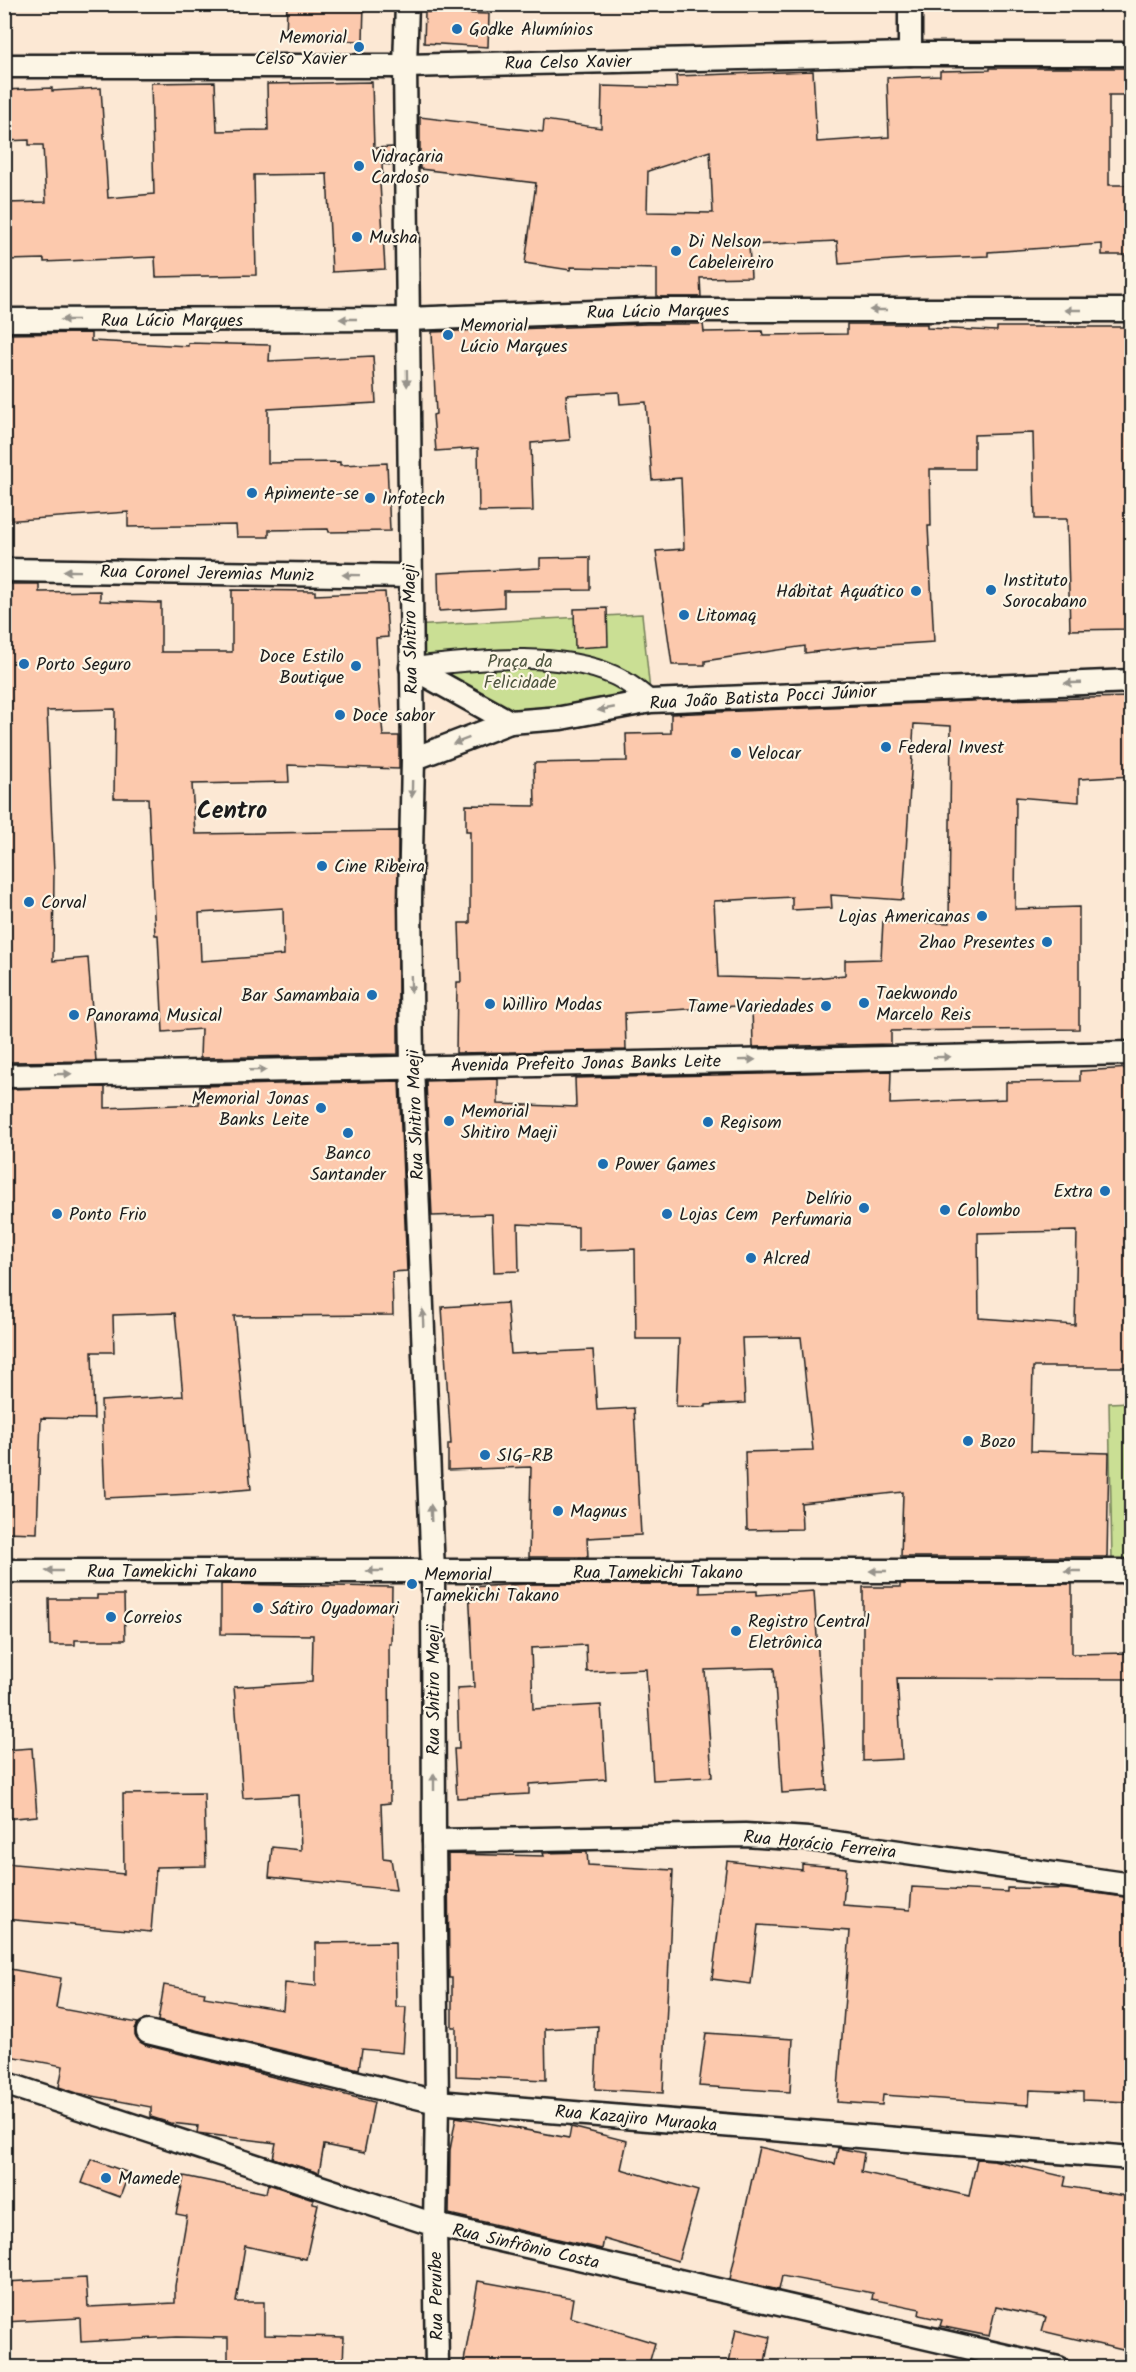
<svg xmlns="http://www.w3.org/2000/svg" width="1136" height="2372" font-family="Kalam,sans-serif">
<rect width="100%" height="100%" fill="#fce8d4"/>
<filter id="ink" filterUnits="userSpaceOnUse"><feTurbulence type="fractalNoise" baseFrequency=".0167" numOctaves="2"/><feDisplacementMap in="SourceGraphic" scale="12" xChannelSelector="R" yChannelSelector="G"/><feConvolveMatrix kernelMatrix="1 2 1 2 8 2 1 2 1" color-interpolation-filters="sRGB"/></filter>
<g filter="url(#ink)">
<g fill="#cadf94" stroke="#737e58" stroke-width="1.5">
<polygon points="642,614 651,701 510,722 411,667 411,626"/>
<polygon points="1131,1402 1131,1560 1112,1560 1109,1403"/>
</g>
<g fill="#fcc9ad" stroke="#1c1c1c" stroke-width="1.5" fill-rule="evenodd">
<polygon points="287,4 364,4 363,41 286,39"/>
<polygon points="425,12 489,14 488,47 424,43"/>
<path d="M 990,68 L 1131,68 L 1131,95 L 1109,95 L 1109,185 L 1131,185 L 1131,255 L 1102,255 L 1102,244 L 988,252 L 988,256 L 907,259 L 839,264 L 837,241 L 749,245 L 751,277 L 700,278 L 701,297 L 657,297 L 657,269 L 571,267 L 570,270 L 525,263 L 536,183 L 420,169 L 420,117 L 543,132 L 544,120 L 601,128 L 602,86 L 677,88 L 676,76 L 813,71 L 817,142 L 889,137 L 887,78 L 940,76 L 940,71 L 990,70 ZM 710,151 L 713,213 L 647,212 L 648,171 Z"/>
<polygon points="215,82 217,131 268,130 267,84 372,82 374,148 392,147 393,165 382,164 383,182 380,183 385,269 332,272 327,174 254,175 256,275 156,277 155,257 44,262 44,259 8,260 6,203 46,202 43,145 29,145 29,140 4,141 4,90 52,88 52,91 101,88 108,198 154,194 151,83"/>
<polygon points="647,324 703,324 704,332 762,331 763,335 847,334 847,324 927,324 927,328 997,331 997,327 1131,327 1131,629 1070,630 1067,519 1035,519 1033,433 974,435 974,469 930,469 931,526 928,526 934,642 857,647 805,653 805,646 705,661 705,665 672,665 656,551 684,549 681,478 652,480 646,402 620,404 619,392 566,395 570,440 531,443 533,511 479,512 478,448 436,451 433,415 436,414 432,332"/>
<polygon points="91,333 91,341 188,346 188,343 270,345 269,361 373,356 376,403 268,409 268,463 340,462 340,465 387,463 390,531 329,532 328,529 269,530 269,537 237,537 236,525 128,527 128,512 4,521 4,334"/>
<polygon points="590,557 590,590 504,591 504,607 439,611 438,573 540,568 540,558"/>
<path d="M 4,584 L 39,584 L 39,592 L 100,591 L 100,601 L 161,603 L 161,652 L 232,652 L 232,590 L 315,591 L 315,595 L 385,592 L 388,637 L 376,638 L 378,679 L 383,736 L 399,736 L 399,769 L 288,765 L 289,782 L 192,784 L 195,834 L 398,831 L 398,1054 L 200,1058 L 201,1029 L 163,1032 L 158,935 L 155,935 L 148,798 L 114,798 L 115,709 L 47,711 L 54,873 L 53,961 L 88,958 L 96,1061 L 6,1062 L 4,1033 ZM 283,908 L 284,955 L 201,961 L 199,913 Z"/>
<polygon points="607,608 608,646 575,648 574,609"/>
<path d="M 1131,697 L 1131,776 L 1079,779 L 1079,802 L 1016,797 L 1015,909 L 1079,907 L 1079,1029 L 891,1031 L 891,1044 L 753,1047 L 752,1005 L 625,1013 L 626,1050 L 456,1053 L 457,982 L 461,982 L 459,923 L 470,923 L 470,831 L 466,831 L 466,805 L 535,806 L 534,763 L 627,761 L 626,734 L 671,733 L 671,714 L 992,700 ZM 914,724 L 951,726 L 949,923 L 883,921 L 881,959 L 845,960 L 845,975 L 805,979 L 718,977 L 714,901 L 792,897 L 792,910 L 832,908 L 831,895 L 903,900 Z"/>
<path d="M 1131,1068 L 1131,1367 L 1033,1367 L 1031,1451 L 1109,1453 L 1107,1557 L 901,1557 L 903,1492 L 801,1503 L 802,1529 L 747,1530 L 745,1452 L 813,1450 L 801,1337 L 742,1338 L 745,1403 L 706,1405 L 706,1407 L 676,1406 L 679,1339 L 636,1339 L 635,1249 L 578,1251 L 578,1227 L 518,1224 L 519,1271 L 494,1272 L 492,1214 L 432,1216 L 426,1081 L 498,1079 L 498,1104 L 576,1107 L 575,1078 L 891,1071 L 890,1104 L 1006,1099 L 1006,1082 L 1080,1081 L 1080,1071 ZM 1077,1231 L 1075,1325 L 979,1318 L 978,1233 Z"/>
<polygon points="399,1081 407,1271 392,1272 393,1315 234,1316 251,1489 192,1494 105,1498 101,1401 183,1396 175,1313 113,1315 114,1352 92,1352 94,1419 41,1418 37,1533 4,1532 4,1089 105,1087 105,1108 199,1104 200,1086"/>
<polygon points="507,1303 511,1354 593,1350 597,1410 634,1408 641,1535 587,1538 588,1557 529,1557 531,1467 448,1470 448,1444 451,1444 442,1307"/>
<polygon points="221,1584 392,1587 391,1644 389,1644 390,1803 381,1804 383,1858 391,1859 396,1890 269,1877 272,1847 301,1850 299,1795 243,1798 234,1687 312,1682 313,1635 221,1634"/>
<polygon points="700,1584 700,1593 757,1591 757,1595 814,1591 827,1790 782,1793 774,1668 705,1670 712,1777 653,1780 646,1669 587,1672 586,1645 531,1648 533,1709 601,1705 606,1779 529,1784 529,1794 457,1798 454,1749 459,1749 457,1688 474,1687 469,1587 528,1584"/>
<polygon points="900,1584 1072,1584 1072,1654 1131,1653 1131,1679 897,1678 902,1759 863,1761 863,1587 900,1587"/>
<polygon points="97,1595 124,1595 125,1640 75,1640 75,1645 50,1645 49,1599 97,1599"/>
<polygon points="32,1748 37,1816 4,1819 4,1750"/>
<polygon points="204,1793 206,1866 156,1867 151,1932 4,1919 4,1863 124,1874 123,1794"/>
<polygon points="587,1852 588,1865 673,1870 663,2093 595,2089 598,2026 545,2029 546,2080 456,2076 456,2027 452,2027 452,1978 449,1978 448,1854 544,1856 543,1853"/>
<polygon points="727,1861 802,1870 802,1864 846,1868 843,1905 910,1910 912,1887 1007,1892 1007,1888 1066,1889 1131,1898 1131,2102 1083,2100 1083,2092 1030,2090 1029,2105 883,2095 882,2105 837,2102 850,1931 758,1925 751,1984 712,1979"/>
<polygon points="395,1942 396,2007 406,2007 403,2053 362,2049 359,2069 158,2021 164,1985 205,1992 204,1997 283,2010 285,1983 316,1986 316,1943"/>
<polygon points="4,1968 61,1978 56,2008 138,2023 135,2029 135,2036 145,2045 374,2102 364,2153 324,2145 319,2173 273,2158 276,2143 197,2133 198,2126 170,2123 151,2117 151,2107 77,2093 59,2087 63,2066 4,2055"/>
<polygon points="706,2033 793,2039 790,2092 699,2086"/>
<polygon points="456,2117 569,2138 571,2127 627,2141 621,2169 698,2191 678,2261 604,2239 602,2249 449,2214 450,2150"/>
<polygon points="759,2147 835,2164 838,2148 864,2153 861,2172 969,2196 977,2159 993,2160 1066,2177 1064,2186 1131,2197 1131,2352 1042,2331 1046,2317 996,2306 989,2336 940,2326 942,2320 919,2315 920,2309 872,2299 873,2293 782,2276 779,2290 730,2279"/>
<polygon points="91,2159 129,2173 120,2197 82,2183"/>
<polygon points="184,2176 266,2193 268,2184 313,2199 313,2203 318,2204 306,2259 245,2246 236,2302 264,2302 264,2335 344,2337 343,2367 228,2367 228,2338 176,2337 81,2342 80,2318 4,2322 4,2282 86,2278 88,2307 175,2303 175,2286 187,2216 176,2214"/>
<polygon points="478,2281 573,2298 570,2317 655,2343 648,2367 463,2367"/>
<polygon points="736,2329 770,2337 764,2367 728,2367"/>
</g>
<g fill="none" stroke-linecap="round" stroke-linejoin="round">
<defs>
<path id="pedestrian" d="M 411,667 C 473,661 554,649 613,675 C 627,681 639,691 651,701"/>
<g id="minor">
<polyline points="407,4 405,66 413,759 410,901 412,1066 433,1572 434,1841 437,2102 435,2225 437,2368"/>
<polyline points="910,54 910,4"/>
<polyline points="4,66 405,66 910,54 1132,54"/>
<polyline points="4,320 407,319 647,310 1132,310"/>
<polyline points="4,570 410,576"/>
<polyline points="411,667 510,722 561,718 651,701 1132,681"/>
<polyline points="413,759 510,722"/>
<polyline points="4,1076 1132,1053"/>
<polyline points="4,1571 1132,1571"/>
<polyline points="434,1841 745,1835 808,1839 1132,1885"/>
<polyline points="148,2032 437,2102 1132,2158"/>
<polyline points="4,2083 435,2225 1058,2368"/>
</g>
</defs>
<use href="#pedestrian" stroke="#1c1c1c" stroke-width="22"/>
<use href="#minor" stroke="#1c1c1c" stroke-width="27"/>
<use href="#pedestrian" stroke="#fcf5e5" stroke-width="18"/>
<use href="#minor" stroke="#fcf5e5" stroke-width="22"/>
</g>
<defs><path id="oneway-solid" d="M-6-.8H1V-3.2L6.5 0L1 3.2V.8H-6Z" transform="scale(1.5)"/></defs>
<g fill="#97938b">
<use href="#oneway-solid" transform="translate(878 310) rotate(-180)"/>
<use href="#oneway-solid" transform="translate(1073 310) rotate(-180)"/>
<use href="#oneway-solid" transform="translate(348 319) rotate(180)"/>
<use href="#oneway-solid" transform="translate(69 320) rotate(180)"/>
<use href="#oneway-solid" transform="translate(407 378) rotate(89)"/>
<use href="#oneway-solid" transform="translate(72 571) rotate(-179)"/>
<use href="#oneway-solid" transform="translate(351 575) rotate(-179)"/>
<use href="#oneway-solid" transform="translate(1073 683) rotate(178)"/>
<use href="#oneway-solid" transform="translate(606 709) rotate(169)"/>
<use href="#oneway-solid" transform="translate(461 741) rotate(159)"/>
<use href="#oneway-solid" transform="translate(412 789) rotate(91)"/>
<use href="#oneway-solid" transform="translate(411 984) rotate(89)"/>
<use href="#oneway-solid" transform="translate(942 1057) rotate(-1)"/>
<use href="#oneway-solid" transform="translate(747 1060) rotate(-1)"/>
<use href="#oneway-solid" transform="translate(258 1070) rotate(-2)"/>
<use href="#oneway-solid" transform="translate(63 1074) rotate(-1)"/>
<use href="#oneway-solid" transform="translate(423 1318) rotate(-92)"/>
<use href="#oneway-solid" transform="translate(431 1513) rotate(-92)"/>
<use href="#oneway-solid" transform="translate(54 1571) rotate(-180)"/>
<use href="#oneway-solid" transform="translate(375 1571) rotate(-180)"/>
<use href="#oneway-solid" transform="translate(878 1571) rotate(180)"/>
<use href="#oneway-solid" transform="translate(1073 1571) rotate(180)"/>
<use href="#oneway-solid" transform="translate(434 1782) rotate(-90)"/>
</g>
</g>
<g fill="#1f6fb2" stroke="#fcf5e5" stroke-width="2">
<circle cx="457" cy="29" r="6"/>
<circle cx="359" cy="47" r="6"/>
<circle cx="359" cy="166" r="6"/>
<circle cx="357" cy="237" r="6"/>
<circle cx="676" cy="251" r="6"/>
<circle cx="448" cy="335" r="6"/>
<circle cx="252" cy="493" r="6"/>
<circle cx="370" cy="498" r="6"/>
<circle cx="991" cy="590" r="6"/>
<circle cx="916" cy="591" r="6"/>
<circle cx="684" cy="615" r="6"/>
<circle cx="24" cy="664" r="6"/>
<circle cx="356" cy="666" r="6"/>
<circle cx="340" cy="715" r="6"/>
<circle cx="886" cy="747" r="6"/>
<circle cx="736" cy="753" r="6"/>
<circle cx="322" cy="866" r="6"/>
<circle cx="29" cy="902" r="6"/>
<circle cx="982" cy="916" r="6"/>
<circle cx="1047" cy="942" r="6"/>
<circle cx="372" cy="995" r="6"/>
<circle cx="864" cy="1003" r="6"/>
<circle cx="490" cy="1004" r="6"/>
<circle cx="826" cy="1006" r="6"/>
<circle cx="74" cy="1015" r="6"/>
<circle cx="321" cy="1108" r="6"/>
<circle cx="449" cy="1121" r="6"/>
<circle cx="708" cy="1122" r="6"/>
<circle cx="348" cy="1133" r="6"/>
<circle cx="603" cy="1164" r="6"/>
<circle cx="1105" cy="1191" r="6"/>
<circle cx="864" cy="1208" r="6"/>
<circle cx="945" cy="1210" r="6"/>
<circle cx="57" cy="1214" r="6"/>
<circle cx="667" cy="1214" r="6"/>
<circle cx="751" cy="1258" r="6"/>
<circle cx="968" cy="1441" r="6"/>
<circle cx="485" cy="1455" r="6"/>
<circle cx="558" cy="1511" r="6"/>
<circle cx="412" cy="1584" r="6"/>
<circle cx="258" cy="1608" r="6"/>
<circle cx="111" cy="1617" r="6"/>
<circle cx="736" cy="1631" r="6"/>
<circle cx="106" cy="2178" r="6"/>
</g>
<g text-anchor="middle" stroke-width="4.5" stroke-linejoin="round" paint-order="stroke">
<g font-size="18" fill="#1c1c1c" stroke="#fcf5e5" text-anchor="start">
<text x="469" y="35">Godke Alumínios</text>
<text x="347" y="43" text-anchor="end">Memorial<tspan x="347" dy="21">Celso Xavier</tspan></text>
<text x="371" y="162">Vidraçaria<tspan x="371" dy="21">Cardoso</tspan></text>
<text x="369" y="243">Musha</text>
<text x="688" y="247">Di Nelson<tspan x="688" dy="21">Cabeleireiro</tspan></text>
<text x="460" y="331">Memorial<tspan x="460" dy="21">Lúcio Marques</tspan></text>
<text x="264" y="499">Apimente-se</text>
<text x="382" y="504">Infotech</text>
<text x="1003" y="586">Instituto<tspan x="1003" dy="21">Sorocabano</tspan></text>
<text x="904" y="597" text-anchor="end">Hábitat Aquático</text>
<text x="696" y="621">Litomaq</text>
<text x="344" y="662" text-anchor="end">Doce Estilo<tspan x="344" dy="21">Boutique</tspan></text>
<text x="36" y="670">Porto Seguro</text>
<text x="352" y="721">Doce sabor</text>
<text x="898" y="753">Federal Invest</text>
<text x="748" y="759">Velocar</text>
<text x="334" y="872">Cine Ribeira</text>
<text x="41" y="908">Corval</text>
<text x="970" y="922" text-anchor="end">Lojas Americanas</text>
<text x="1035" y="948" text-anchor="end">Zhao Presentes</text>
<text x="876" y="999">Taekwondo<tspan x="876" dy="21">Marcelo Reis</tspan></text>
<text x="360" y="1001" text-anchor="end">Bar Samambaia</text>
<text x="502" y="1010">Williro Modas</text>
<text x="814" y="1012" text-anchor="end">Tame Variedades</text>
<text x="86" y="1021">Panorama Musical</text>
<text x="309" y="1104" text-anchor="end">Memorial Jonas<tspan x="309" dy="21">Banks Leite</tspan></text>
<text x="461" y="1117">Memorial<tspan x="461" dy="21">Shitiro Maeji</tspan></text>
<text x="720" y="1128">Regisom</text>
<text x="348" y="1159" text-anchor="middle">Banco<tspan x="348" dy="21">Santander</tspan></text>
<text x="615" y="1170">Power Games</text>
<text x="1093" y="1197" text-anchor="end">Extra</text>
<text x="852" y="1204" text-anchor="end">Delírio<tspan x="852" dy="21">Perfumaria</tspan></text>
<text x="957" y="1216">Colombo</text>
<text x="69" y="1220">Ponto Frio</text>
<text x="679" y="1220">Lojas Cem</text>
<text x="763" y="1264">Alcred</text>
<text x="980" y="1447">Bozo</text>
<text x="497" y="1461">SIG-RB</text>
<text x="570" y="1517">Magnus</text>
<text x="424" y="1580">Memorial<tspan x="424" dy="21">Tamekichi Takano</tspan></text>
<text x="270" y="1614">Sátiro Oyadomari</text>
<text x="123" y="1623">Correios</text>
<text x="748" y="1627">Registro Central<tspan x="748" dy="21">Eletrônica</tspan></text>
<text x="118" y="2184">Mamede</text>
</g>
<g font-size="18" fill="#1c1c1c" stroke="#fcf5e5">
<text transform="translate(568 62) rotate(-1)" y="6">Rua Celso Xavier</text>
<text transform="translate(658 311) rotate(-1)" y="6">Rua Lúcio Marques</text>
<text x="172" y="326">Rua Lúcio Marques</text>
<text transform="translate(207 573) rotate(1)" y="6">Rua Coronel Jeremias Muniz</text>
<text transform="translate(410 629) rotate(-91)" y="6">Rua Shitiro Maeji</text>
<text transform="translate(763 697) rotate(-3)" y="6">Rua João Batista Pocci Júnior</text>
<text transform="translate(586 1063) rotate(-1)" y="6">Avenida Prefeito Jonas Banks Leite</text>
<text transform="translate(415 1115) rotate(-92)" y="6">Rua Shitiro Maeji</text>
<text x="172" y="1577">Rua Tamekichi Takano</text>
<text x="658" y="1578">Rua Tamekichi Takano</text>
<text transform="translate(433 1690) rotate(-90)" y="6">Rua Shitiro Maeji</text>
<text transform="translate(820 1844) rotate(6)" y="6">Rua Horácio Ferreira</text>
<text transform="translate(636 2118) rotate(5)" y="6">Rua Kazajiro Muraoka</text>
<text transform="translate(526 2246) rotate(13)" y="6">Rua Sinfrônio Costa</text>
<text transform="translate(436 2296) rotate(-91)" y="6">Rua Peruíbe</text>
</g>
<g font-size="18" fill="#505640" stroke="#fcf5e5">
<text x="520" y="667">Praça da<tspan x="520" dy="21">Felicidade</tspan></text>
</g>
<g font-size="24" font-weight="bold" fill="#1c1c1c" stroke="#fcf5e5">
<text x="232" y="818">Centro</text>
</g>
</g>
<rect width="1136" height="2372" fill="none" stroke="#fcf5e5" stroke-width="24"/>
<rect x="12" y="12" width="1112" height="2348" fill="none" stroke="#1c1c1c" stroke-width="2" filter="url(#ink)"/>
</svg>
